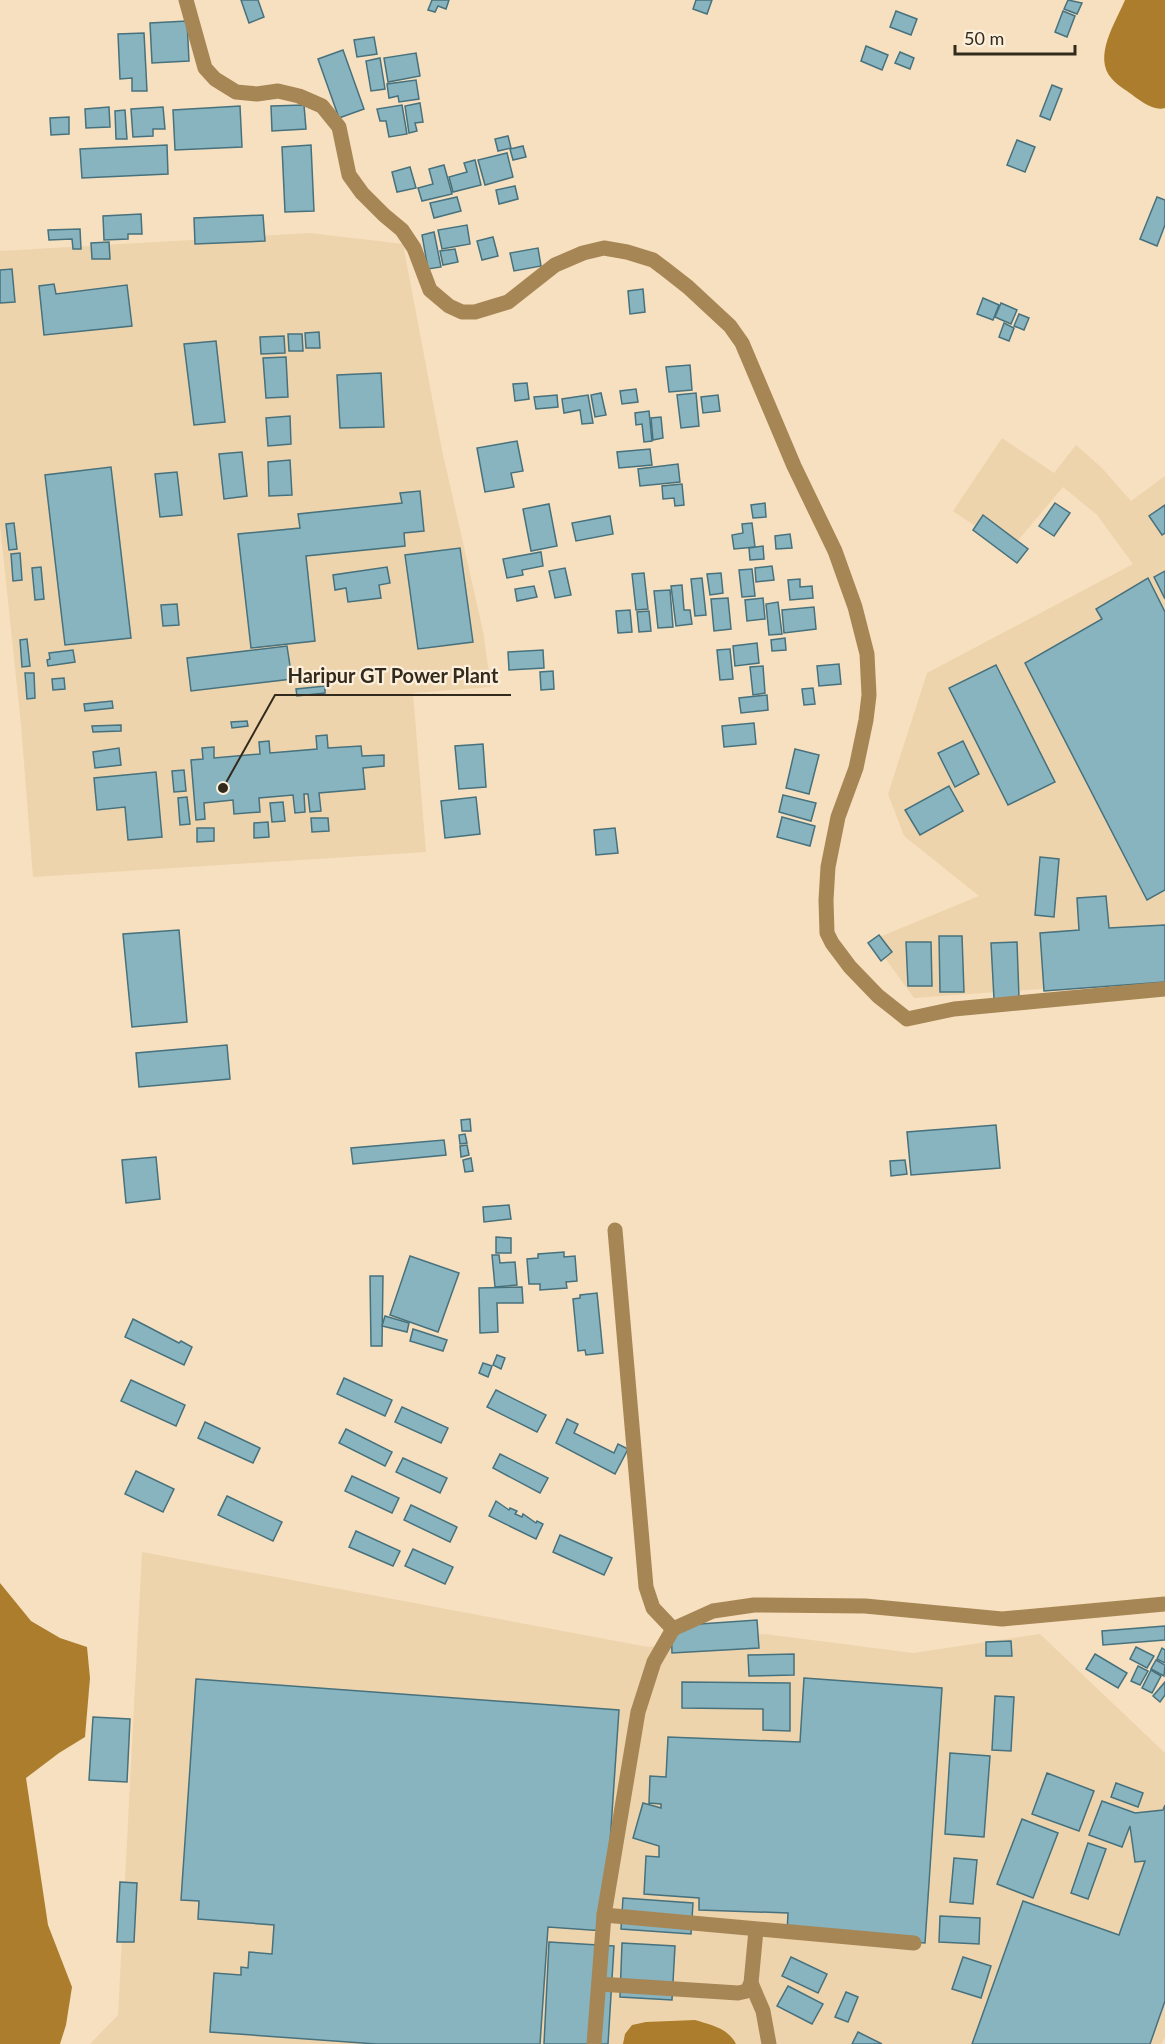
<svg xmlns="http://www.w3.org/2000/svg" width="1165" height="2044" font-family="Lato,sans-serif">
<rect width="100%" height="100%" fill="#f7e0bf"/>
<g fill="#eed4ad">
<polygon points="310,233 403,244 442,450 483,631 491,687 413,693 426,852 33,877 21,725 0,525 0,251"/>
<polygon points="1002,438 1054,473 1076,445 1101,467 1131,501 1165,476 1165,980 914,998 872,940 979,896 904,836 888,794 927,673 1133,564 1097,515 1063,487 1010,550 953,511"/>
<polygon points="142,1552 648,1647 765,1634 913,1653 1040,1634 1165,1753 1165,2037 1161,2044 90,2044 118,2015"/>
</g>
<g fill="#ac7d2d">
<path d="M 1125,0 L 1165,0 L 1165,108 C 1154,111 1144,103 1135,97 C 1128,91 1118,86 1112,79 C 1092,57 1116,22 1125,0 Z"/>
<polygon points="0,1583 31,1621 60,1638 87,1647 90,1678 85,1737 59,1753 26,1778 48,1925 72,1987 66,2025 60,2044 0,2044"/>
<path d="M 695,2020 C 711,2025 728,2028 736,2044 L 623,2044 L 625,2034 L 632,2025 L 646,2022 Z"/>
</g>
<g fill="#88b4c0" stroke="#47717c" stroke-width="1.5">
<polygon points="241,0 258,0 264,17 249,23"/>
<polygon points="432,0 449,0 446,9 438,6 435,12 428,10"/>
<polygon points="696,0 712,0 707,14 693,9"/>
<polygon points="1068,0 1082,3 1077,14 1064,9"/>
<polygon points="896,11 917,19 911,35 890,27"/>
<polygon points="1063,11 1075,16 1067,37 1055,32"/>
<polygon points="187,21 189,61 152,63 150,23"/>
<polygon points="144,33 147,91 132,91 132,78 120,79 118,34"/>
<polygon points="374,37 377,54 357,57 354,40"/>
<polygon points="866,46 888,55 882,70 861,61"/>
<polygon points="343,50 364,109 339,118 318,59"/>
<polygon points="900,52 914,58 910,69 895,63"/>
<polygon points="416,53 420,76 388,82 384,58"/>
<polygon points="380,58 385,89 371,91 366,61"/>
<polygon points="416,80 419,99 399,102 398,96 389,98 387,84"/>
<polygon points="1052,85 1062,89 1050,120 1040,116"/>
<polygon points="420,103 423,122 415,123 417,131 409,133 405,106"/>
<polygon points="304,105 306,129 272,131 271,106"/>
<polygon points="402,105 407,134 389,137 386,121 380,121 377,109"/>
<polygon points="240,106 242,147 175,150 173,110"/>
<polygon points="109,107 110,127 86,128 85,109"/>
<polygon points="163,107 165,129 153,129 153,136 133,137 131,109"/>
<polygon points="125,110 127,139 116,139 115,111"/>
<polygon points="69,117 69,134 51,135 50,118"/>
<polygon points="508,136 511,148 498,151 495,139"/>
<polygon points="1017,140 1035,147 1025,172 1007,165"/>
<polygon points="167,145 168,174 82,178 80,149"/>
<polygon points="311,145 314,211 285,212 282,147"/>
<polygon points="523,146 526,157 513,160 510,149"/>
<polygon points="507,153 513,177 485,185 478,160"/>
<polygon points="475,160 481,185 453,192 449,177 467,172 464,163"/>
<polygon points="444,165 452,194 422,201 418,188 433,184 429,169"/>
<polygon points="410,167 416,188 397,192 392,172"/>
<polygon points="515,186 518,199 499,204 496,190"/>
<polygon points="457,197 461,211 434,218 430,203"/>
<polygon points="1157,197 1165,200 1165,225 1157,246 1140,239"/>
<polygon points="141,214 142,234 128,234 128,239 104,240 103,216"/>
<polygon points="263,215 265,241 195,244 194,218"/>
<polygon points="467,225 470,244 442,249 438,230"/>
<polygon points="80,229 81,249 73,249 72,239 49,240 48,230"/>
<polygon points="434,232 441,267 428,269 422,235"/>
<polygon points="493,237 498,256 482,260 477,241"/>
<polygon points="109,242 110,259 92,259 91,243"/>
<polygon points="538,248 541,266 514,271 510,253"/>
<polygon points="455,249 458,262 443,265 440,251"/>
<polygon points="12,269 15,302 0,303 0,270"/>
<polygon points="54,284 56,294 127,285 132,326 44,335 39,286"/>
<polygon points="643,289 645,312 630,314 628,291"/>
<polygon points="983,298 999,305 993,320 977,314"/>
<polygon points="1001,303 1017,310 1011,324 995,317"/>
<polygon points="1019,314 1029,318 1024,330 1014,326"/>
<polygon points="1004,323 1014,328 1009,341 999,337"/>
<polygon points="319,332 320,348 306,348 305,333"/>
<polygon points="288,334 302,334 303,351 289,351"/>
<polygon points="284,336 285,353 261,354 260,337"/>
<polygon points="216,341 225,422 194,425 184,344"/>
<polygon points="286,357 288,397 266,398 263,358"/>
<polygon points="690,365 692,390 669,392 666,367"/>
<polygon points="381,373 384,427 340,428 337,375"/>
<polygon points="527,383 529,399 515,401 513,384"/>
<polygon points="636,389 638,402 622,404 620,391"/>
<polygon points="601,393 606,415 595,417 591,395"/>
<polygon points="696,393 699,426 681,428 677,395"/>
<polygon points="557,395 558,407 536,409 534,397"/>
<polygon points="588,395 593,423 582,424 580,410 564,413 562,399"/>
<polygon points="718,395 720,411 703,413 701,397"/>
<polygon points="649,411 652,441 644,442 642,424 636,425 635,413"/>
<polygon points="290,416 291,444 268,446 266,418"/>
<polygon points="661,417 663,438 653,440 651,418"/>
<polygon points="517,441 523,471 511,473 514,487 485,492 477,448"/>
<polygon points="650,449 652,465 619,468 617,452"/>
<polygon points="242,452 247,496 224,499 219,454"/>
<polygon points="290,460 292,495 269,496 268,462"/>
<polygon points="678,464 680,482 640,486 638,469"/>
<polygon points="111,467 131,638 65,645 45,475"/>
<polygon points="177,472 182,515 160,517 155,474"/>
<polygon points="682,484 684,505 675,506 674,498 663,499 662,486"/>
<polygon points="420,491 424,531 404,533 405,546 306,556 315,641 251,648 238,534 300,528 298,514 402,503 400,493"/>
<polygon points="765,503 766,517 753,518 751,505"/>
<polygon points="1055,503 1070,513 1054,536 1039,526"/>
<polygon points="549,504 557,546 531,551 523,509"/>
<polygon points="1165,505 1165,533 1162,535 1149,516"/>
<polygon points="983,515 1028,549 1017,563 973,530"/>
<polygon points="610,516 613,534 576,541 572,523"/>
<polygon points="14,523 17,549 9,550 6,524"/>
<polygon points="752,523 755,547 734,549 732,535 743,533 742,524"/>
<polygon points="790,534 792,548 776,549 775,536"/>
<polygon points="763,546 764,559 750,560 749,548"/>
<polygon points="460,548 473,642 418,649 405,555"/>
<polygon points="541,552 543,566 522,570 523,575 507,578 503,559"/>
<polygon points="20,553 22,580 13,581 11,554"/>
<polygon points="772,566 774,580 756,582 755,568"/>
<polygon points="41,567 44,599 35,600 32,568"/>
<polygon points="387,567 390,583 379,585 381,598 348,602 346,588 335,590 333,575"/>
<polygon points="565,568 571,595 555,598 549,571"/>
<polygon points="752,569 755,596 742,597 739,570"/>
<polygon points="1165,571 1165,599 1154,577"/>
<polygon points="644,573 648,609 636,610 632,574"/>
<polygon points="721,573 723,593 710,595 707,574"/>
<polygon points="702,578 706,615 695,616 691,579"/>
<polygon points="1148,578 1165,612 1165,890 1147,900 1025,663 1102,619 1096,609"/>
<polygon points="800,579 800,587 812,586 813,598 790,600 788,580"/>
<polygon points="682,585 684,610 690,610 692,624 676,626 671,586"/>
<polygon points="534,586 537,597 517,601 515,589"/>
<polygon points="670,590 673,627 658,628 654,591"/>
<polygon points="728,598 731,629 714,631 711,599"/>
<polygon points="763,598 765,619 747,621 745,600"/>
<polygon points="778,602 782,634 769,635 766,604"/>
<polygon points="177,604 179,625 163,626 161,605"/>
<polygon points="814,607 816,629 784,633 782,610"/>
<polygon points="630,610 632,632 618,633 616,611"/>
<polygon points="649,611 651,631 639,632 637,612"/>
<polygon points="785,638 786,650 772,651 771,640"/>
<polygon points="27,639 30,666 22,667 20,640"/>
<polygon points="757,643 759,663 735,666 733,646"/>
<polygon points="287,646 292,679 191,691 187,658"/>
<polygon points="730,649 733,679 720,680 717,650"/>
<polygon points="73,650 75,662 48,666 47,660 50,659 49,653"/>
<polygon points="543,650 544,668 509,670 508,652"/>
<polygon points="839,664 841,684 819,686 817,666"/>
<polygon points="996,665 1055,782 1008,805 949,688"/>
<polygon points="763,666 765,693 753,695 750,667"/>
<polygon points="553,671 554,689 541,690 540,672"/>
<polygon points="25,673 34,673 35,698 27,699"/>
<polygon points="64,678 65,689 53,690 52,679"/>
<polygon points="325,686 325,693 297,696 296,689"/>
<polygon points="813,688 815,704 804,705 802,689"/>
<polygon points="767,695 768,710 741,713 739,698"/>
<polygon points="112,701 113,708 85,711 84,704"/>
<polygon points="247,721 248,726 232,728 231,722"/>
<polygon points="754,723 756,744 724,747 722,726"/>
<polygon points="121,725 121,731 93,732 92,726"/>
<polygon points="327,735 328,748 361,746 362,756 384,755 384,766 363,768 365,789 319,793 321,811 310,812 308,794 304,794 305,812 295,813 293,795 259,798 260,812 234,814 233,800 204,803 205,819 196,820 191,760 203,759 202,748 214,747 214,758 260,754 259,742 269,741 270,753 317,749 316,736"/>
<polygon points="963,741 979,774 955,787 938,753"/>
<polygon points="483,744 486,787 459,789 455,746"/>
<polygon points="119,748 121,765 95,768 93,752"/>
<polygon points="795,749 819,755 809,794 786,788"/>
<polygon points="184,770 186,791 174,792 172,771"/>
<polygon points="156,772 162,837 128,840 125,807 97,810 94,778"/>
<polygon points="949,786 963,811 920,835 905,810"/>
<polygon points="783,795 816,803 811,821 779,812"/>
<polygon points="187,797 190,824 180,825 178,798"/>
<polygon points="476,797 480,834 445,838 441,801"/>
<polygon points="283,802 285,821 272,822 270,803"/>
<polygon points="782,817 815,826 810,846 777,837"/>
<polygon points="311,818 328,818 329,831 312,832"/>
<polygon points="268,822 269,837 254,838 254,823"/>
<polygon points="197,828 214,828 214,841 197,842"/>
<polygon points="615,828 618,853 596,855 594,830"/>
<polygon points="1040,857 1059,859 1054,917 1035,915"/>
<polygon points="1106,896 1109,928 1165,925 1165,982 1044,991 1040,933 1079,930 1077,898"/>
<polygon points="179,930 187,1022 132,1027 123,934"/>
<polygon points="879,935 892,952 881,961 868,943"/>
<polygon points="939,936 962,936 964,992 940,992"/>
<polygon points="906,942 931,942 932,986 908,986"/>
<polygon points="1017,942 1019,998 994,999 991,943"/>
<polygon points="227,1045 230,1079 139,1087 136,1053"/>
<polygon points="470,1119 471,1131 462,1131 461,1120"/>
<polygon points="996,1125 1000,1168 911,1175 907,1132"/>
<polygon points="465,1134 467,1143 460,1144 459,1135"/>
<polygon points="444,1140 446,1155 353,1164 351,1148"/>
<polygon points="467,1145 469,1155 461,1157 460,1146"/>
<polygon points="156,1157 160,1199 126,1203 122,1160"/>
<polygon points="471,1158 473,1171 465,1172 463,1160"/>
<polygon points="905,1160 907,1174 891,1176 890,1161"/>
<polygon points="509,1205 511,1219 484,1222 483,1207"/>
<polygon points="496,1237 511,1238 511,1253 496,1253"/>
<polygon points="564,1252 564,1257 575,1256 577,1281 566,1282 567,1288 540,1290 540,1284 529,1284 527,1259 538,1258 538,1254"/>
<polygon points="492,1255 499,1255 500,1263 515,1262 517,1285 495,1287"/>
<polygon points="410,1256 459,1273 438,1332 390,1315"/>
<polygon points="370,1276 383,1276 382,1346 371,1346"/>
<polygon points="522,1287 523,1303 497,1303 498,1332 480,1333 479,1288"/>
<polygon points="597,1293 603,1353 586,1355 585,1350 578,1351 573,1299 580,1298 580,1295"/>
<polygon points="385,1316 409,1323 407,1332 382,1326"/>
<polygon points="133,1319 179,1343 181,1341 192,1347 184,1365 125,1337"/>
<polygon points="413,1329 447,1340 443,1351 410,1341"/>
<polygon points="497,1355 505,1358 501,1369 493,1365"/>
<polygon points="483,1363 492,1366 488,1377 479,1373"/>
<polygon points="344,1378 392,1400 385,1416 337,1394"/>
<polygon points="131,1380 185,1405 176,1426 121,1401"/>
<polygon points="496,1390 546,1415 537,1432 487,1407"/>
<polygon points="402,1407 448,1428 441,1443 395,1422"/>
<polygon points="567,1419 578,1424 574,1433 614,1453 618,1444 628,1449 615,1474 556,1443"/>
<polygon points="205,1422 260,1448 253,1463 198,1438"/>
<polygon points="346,1429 392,1452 385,1466 339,1443"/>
<polygon points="500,1454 548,1478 540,1493 493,1468"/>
<polygon points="403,1458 447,1478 440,1493 396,1472"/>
<polygon points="136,1471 174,1489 163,1512 125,1494"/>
<polygon points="352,1476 399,1498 392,1513 345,1491"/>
<polygon points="227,1496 282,1522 273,1541 218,1515"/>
<polygon points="496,1501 509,1510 510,1508 517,1511 515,1514 522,1517 523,1514 536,1523 537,1521 543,1524 536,1539 489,1516"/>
<polygon points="411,1505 457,1527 450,1542 404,1520"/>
<polygon points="356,1531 400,1551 393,1566 349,1547"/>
<polygon points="560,1535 612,1558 604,1575 553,1552"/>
<polygon points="413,1549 453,1567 445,1584 405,1566"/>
<polygon points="757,1620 759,1648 672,1653 671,1626"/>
<polygon points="1165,1626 1165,1640 1103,1645 1102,1631"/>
<polygon points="1011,1641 1012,1656 986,1656 986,1642"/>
<polygon points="1136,1647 1154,1656 1147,1668 1130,1659"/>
<polygon points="1162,1648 1165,1650 1165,1663 1157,1659"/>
<polygon points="794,1654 794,1675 749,1676 748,1655"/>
<polygon points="1095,1654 1127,1673 1118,1688 1086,1669"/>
<polygon points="1156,1660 1165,1665 1164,1676 1151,1669"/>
<polygon points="1138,1666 1148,1671 1140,1685 1131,1681"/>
<polygon points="1151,1670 1161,1676 1152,1693 1142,1688"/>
<polygon points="804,1678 942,1688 925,1943 787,1933 788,1913 699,1910 699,1898 644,1894 646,1856 659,1857 659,1846 633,1838 643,1803 661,1808 661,1804 649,1803 650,1776 666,1777 668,1737 800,1742"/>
<polygon points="196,1679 619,1710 604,1931 548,1927 540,2044 376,2044 210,2032 214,1973 241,1975 241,1967 248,1968 249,1952 272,1954 274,1925 198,1919 199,1901 181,1900"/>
<polygon points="682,1682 790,1683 790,1731 763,1730 763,1709 682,1708"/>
<polygon points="1165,1682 1165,1695 1160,1702 1153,1696"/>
<polygon points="995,1696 1014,1697 1011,1751 992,1750"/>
<polygon points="93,1717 130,1719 127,1782 89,1780"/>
<polygon points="950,1753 990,1756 984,1837 945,1834"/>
<polygon points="1047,1773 1094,1791 1079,1831 1032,1814"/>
<polygon points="1116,1783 1143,1793 1138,1807 1111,1797"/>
<polygon points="1102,1801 1135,1813 1163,1810 1165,1805 1165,2001 1150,2044 972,2044 1023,1901 1119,1935 1145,1861 1135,1862 1130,1826 1122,1847 1089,1835"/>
<polygon points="1022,1819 1058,1833 1033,1898 997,1884"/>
<polygon points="1088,1843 1106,1849 1088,1899 1071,1893"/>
<polygon points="954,1858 977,1860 973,1904 950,1902"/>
<polygon points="120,1882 137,1883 134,1942 117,1942"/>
<polygon points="623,1898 693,1903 691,1934 621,1929"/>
<polygon points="940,1916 980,1918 979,1944 939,1942"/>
<polygon points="549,1942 614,1946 608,2044 544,2044"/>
<polygon points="622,1943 675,1946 672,2000 620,1997"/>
<polygon points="791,1957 827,1974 818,1993 782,1976"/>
<polygon points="963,1957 991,1966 981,1998 952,1989"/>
<polygon points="788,1986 823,2004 812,2024 777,2006"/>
<polygon points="846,1992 858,1997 848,2022 835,2017"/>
<polygon points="858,2032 882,2044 852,2044"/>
</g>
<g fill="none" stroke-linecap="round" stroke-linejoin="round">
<g stroke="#a78655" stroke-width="15">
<polyline points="186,0 205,68 215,79 236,92 257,94 278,91 299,96 322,106 339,127 349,175 362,193 384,215 402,230 414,248 430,290 449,306 462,312 475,312 508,302 555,265 583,253 604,248 627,252 653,260 665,269 688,287 730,326 742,343 794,466 835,551 855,607 867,654 869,695 866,720 856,768 838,817 828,867 826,900 827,933 832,943 850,967 878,996 907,1019 954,1009 1165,989"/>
<polyline points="615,1230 646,1587 653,1608 673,1629"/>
<polyline points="604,1915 914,1943"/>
<polyline points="751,1983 763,2011 769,2044"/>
<polyline points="599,1984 738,1993 747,1991 751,1983 756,1930"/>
<polyline points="594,2044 604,1915 638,1712 654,1662 673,1629 713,1611 754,1605 865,1606 1002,1619 1165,1604"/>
</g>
</g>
<path fill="none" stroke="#322a1d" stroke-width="2" d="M223 788L275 695H511"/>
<circle fill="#322a1d" stroke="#fcefdb" stroke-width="2" cx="223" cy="788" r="6"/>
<g font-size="20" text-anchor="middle" font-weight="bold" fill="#322a1d" stroke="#fcefdb" stroke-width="4.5" stroke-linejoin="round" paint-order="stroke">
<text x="393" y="683">Haripur GT Power Plant</text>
</g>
<path d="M955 45v9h120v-9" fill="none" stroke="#322a1d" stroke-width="3"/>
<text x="964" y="45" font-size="18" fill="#322a1d" stroke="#fcefdb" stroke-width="4.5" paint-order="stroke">50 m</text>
</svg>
